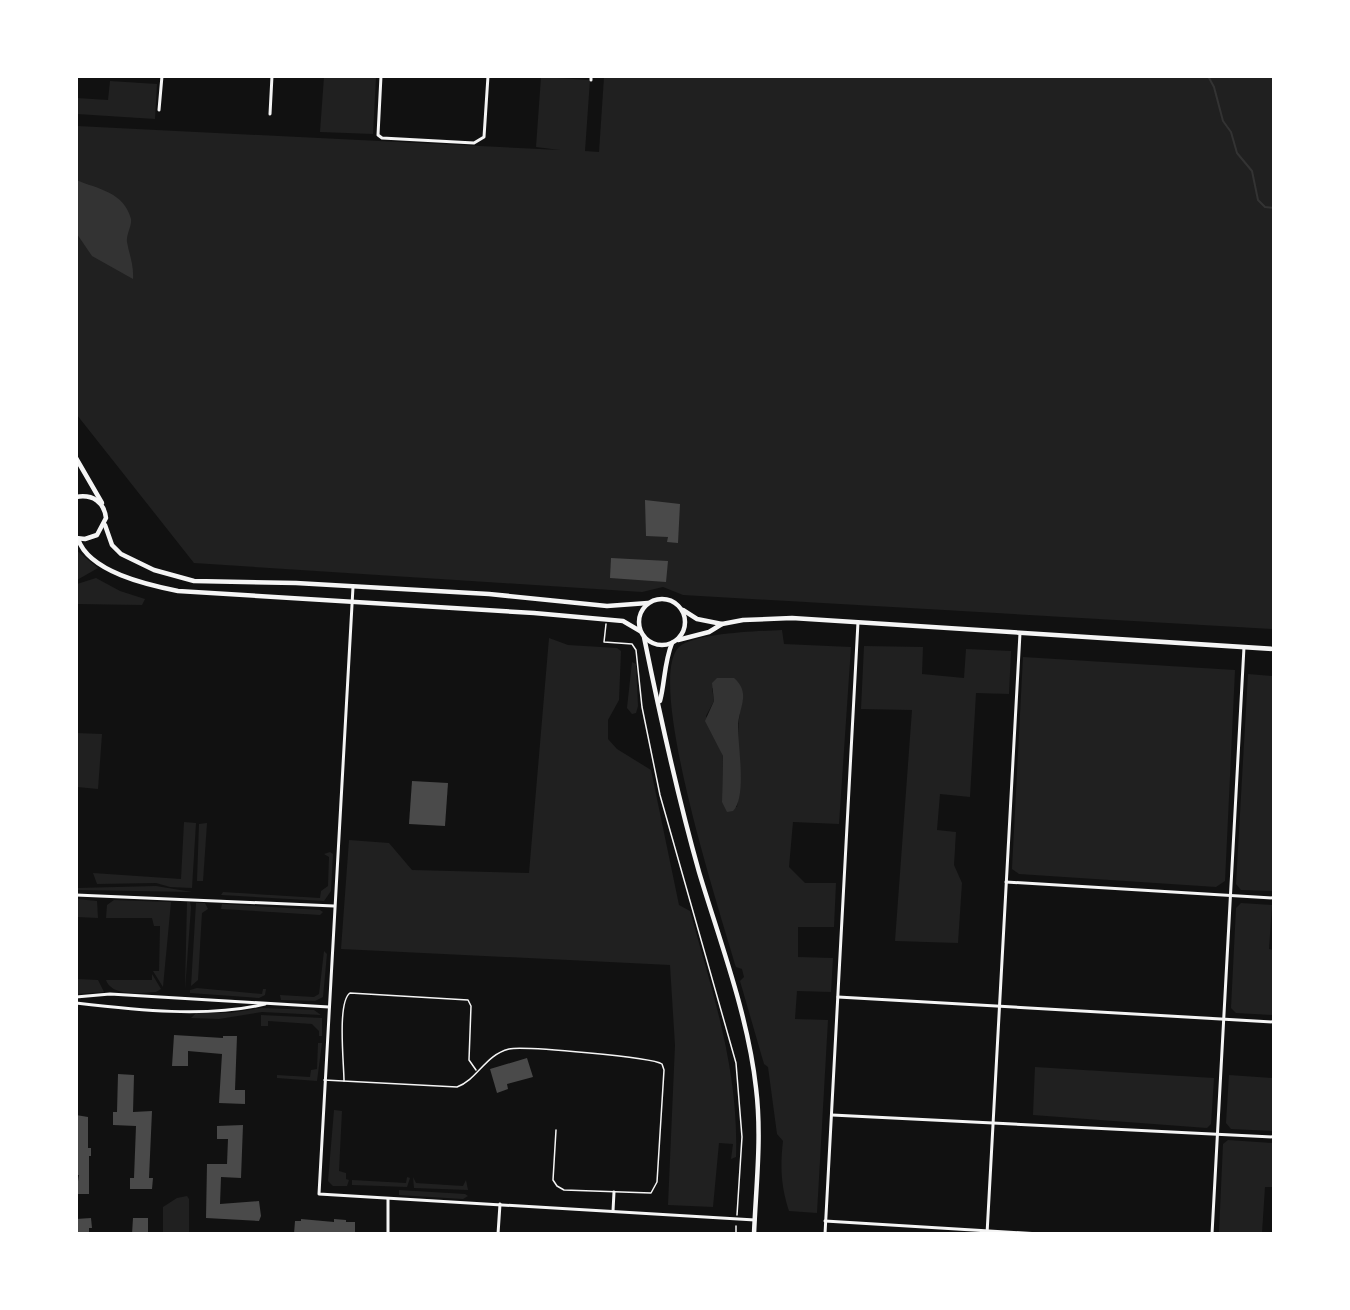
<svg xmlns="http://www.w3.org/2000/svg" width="1350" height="1310" font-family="Ubuntu,sans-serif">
<rect width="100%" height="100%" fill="#111"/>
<g fill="#202020" fill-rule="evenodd">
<polygon points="324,77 376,77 373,134 320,132"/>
<polygon points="541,77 590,80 585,151 599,152 604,77 1273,77 1273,629 683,595 663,587 642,592 194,563 77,415 77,126 560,150 536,147"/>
<polygon points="110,81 157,84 155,119 77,114 77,98 108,100"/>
<polygon points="76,550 98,568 77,580 76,580"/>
<polygon points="96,578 120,591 145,599 142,605 77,604 77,584"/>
<path d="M 782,630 L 784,644 L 851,647 L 839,824 L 793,822 L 789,867 L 805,883 L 836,883 L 834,927 L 798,927 L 798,957 L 833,958 L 831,992 L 797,991 L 795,1019 L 828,1020 L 817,1213 L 789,1211 C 781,1186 780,1167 783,1141 L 777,1134 L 768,1067 L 764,1064 L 740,981 L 744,977 L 742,969 L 736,967 C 722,918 644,680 679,647 C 694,633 761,631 782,630 ZM 712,688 L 743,698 C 733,733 742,771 737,807 L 722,802 L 723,756 L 706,716 L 714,701 Z"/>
<path d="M 549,638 L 568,645 L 617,648 L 621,651 L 619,700 L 608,720 L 608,739 L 617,749 L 651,770 L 679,905 L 690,911 C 713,994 739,1070 736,1157 L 731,1159 L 733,1144 L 719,1143 L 713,1207 L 668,1205 L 675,1045 L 670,965 L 341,949 L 349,840 L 389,843 L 412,870 L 529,873 Z"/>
<polygon points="864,646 923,647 922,674 964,678 966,649 1011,651 1009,694 976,693 970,797 940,794 937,830 956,832 954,865 962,883 958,943 895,941 912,710 861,709"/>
<polygon points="1023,657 1235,670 1225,881 1216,887 1019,874 1012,869"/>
<polygon points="632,662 636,664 638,706 636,713 632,714 627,708"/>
<polygon points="1248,674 1273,676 1273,891 1241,890 1236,884"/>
<polygon points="76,733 102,734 98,789 77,787"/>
<polygon points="184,822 196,823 192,888 170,887 156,883 97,884 93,873 181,879"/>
<polygon points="207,823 203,881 197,881 199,824"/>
<polygon points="330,852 333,854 331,891 324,901 221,895 223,892 320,898 321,891 328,886 329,857 324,854"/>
<polygon points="156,886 192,892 77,890 77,888"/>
<polygon points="77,899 97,901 98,918 77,917"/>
<polygon points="114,900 171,902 163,987 153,971 159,971 160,926 154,926 152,918 106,918 107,905"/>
<polygon points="187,902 190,902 191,907 185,990"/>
<polygon points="196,903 205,903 208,909 202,913 198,980 191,986"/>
<polygon points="1241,903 1272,905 1269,949 1273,950 1273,1015 1236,1013 1231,1008 1236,908"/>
<polygon points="222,904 320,910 323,912 320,915 221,909"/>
<polygon points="324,951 327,954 323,997 315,1001 281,1000 280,995 314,997 319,994"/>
<path d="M 152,974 L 161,989 L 156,992 C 141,993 112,997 106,980 L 152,980 Z"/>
<polygon points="77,979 98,980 104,992 77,994"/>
<polygon points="197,988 262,994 263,989 266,989 265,995 259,998 190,993 190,990"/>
<polygon points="262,1008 314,1010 321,1015 262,1012 219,1019 191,1018 196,1013 229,1013"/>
<polygon points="261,1015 322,1018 322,1036 319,1036 319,1031 312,1024 268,1021 268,1026 261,1026"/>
<polygon points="318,1043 322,1043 317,1081 277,1078 277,1075 310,1077 311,1070 317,1069"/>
<polygon points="1035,1067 1214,1078 1211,1124 1207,1128 1033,1115"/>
<polygon points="1229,1075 1273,1078 1273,1131 1231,1129 1226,1123"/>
<polygon points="334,1110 342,1111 339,1171 346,1173 346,1179 349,1180 347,1186 333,1186 328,1181"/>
<polygon points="1228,1140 1273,1143 1273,1187 1265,1187 1262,1233 1219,1232 1223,1144"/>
<polygon points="407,1177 410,1178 407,1187 352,1185 352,1180 406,1183"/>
<polygon points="413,1177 416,1183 463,1186 466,1180 468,1190 414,1188"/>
<polygon points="399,1190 465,1194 468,1196 463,1199 399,1195"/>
<polygon points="187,1196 189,1199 189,1233 163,1233 163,1207 177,1198"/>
</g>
<g fill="#333">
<path d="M 76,180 C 98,189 124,192 131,219 C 132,226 126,234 127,242 C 129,254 134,265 133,279 L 92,256 L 77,234 Z"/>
<path d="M 717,678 L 734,678 C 740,683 744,690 743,699 C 742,708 738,717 738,727 C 738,747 747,797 733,811 L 727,812 L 722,802 L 723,756 L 705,721 L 714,701 L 712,683 Z"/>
</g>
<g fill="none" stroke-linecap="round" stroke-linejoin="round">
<polyline stroke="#333" stroke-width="2" points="1208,76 1214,87 1223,121 1231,132 1237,153 1252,171 1258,200 1265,207 1274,208"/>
</g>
<g fill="#4a4a4a">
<polygon points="645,500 680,504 678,543 667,542 668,537 646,536"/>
<polygon points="611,558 668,561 666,582 610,578"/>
<polygon points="412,781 448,783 445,826 409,824"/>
<polygon points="174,1035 223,1038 223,1036 237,1036 235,1090 245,1090 245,1104 219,1103 222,1054 188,1051 188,1066 172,1066"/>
<polygon points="527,1058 533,1077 507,1084 508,1089 497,1093 490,1069"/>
<polygon points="118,1074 134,1075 133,1112 152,1111 149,1178 153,1178 152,1189 130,1189 130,1178 134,1178 136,1126 113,1125 113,1112 117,1112"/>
<polygon points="76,1115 88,1117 88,1148 91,1148 91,1156 89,1156 89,1194 76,1194 79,1175 76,1175"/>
<polygon points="243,1125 241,1178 221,1177 220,1204 259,1201 261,1216 259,1221 206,1218 207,1164 227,1164 228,1139 217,1139 217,1126"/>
<polygon points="91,1218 92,1228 89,1228 89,1234 76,1234 76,1219"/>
<polygon points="133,1218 148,1218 148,1234 132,1234"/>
<polygon points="301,1219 334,1222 334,1219 346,1220 346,1222 355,1222 355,1234 294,1234 295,1221 301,1221"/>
</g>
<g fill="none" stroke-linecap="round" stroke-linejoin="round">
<g stroke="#f5f5f5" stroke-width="1.5">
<polyline points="606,624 604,642 632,644 636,650 642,707 660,795 736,1063 742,1137 737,1215"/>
<polyline points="736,1234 736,1226"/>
</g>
<g stroke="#f5f5f5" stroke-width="1.5">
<path d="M 324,1080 L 457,1087 C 478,1079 485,1055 509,1049 C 523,1046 652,1057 662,1064 L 664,1070 L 657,1182 L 651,1193 L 564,1190 L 557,1186 L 553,1180 L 556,1130"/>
<path d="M 344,1081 C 344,1064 337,1002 350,993 L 468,1000 L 471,1006 L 469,1060 L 476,1070"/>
</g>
<g stroke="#f5f5f5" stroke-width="3">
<polyline points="381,76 378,135 382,138 474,143 484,137 488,76"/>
<polyline points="591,80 591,76"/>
<polyline points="159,110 162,76"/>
<polyline points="270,114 272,76"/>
<polyline points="353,587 319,1194 755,1220"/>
<polyline points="1006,882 1274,898"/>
<polyline points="76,895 334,906"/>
<polyline points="76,997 110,994 329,1007"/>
<polyline points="838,997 1274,1022"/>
<path d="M 76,1003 C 136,1010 207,1018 265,1004"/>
<polyline points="832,1115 1274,1137"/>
<polyline points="613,1211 614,1192"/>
<polyline points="825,1221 1040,1234"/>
<polyline points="388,1234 388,1199"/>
<polyline points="498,1234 500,1204"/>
<polyline points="825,1234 858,622"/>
<polyline points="987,1234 1020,633"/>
<polyline points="1212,1234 1244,647"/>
</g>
<g stroke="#f5f5f5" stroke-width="4.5">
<polyline points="76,458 102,503"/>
<path d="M 76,497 C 93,494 104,502 106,518 L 97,535 L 85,539 L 76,538"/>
<polyline points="105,525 112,545 121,554 154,570 194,581 296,583 489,594 607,606 648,603"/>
<path d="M 78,539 C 89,572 148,585 178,591 L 534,613 L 623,621 L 640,631"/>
<circle cx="662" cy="622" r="23"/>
<polyline points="683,610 697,619 722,624"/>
<path d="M 644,637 C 660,716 677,794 699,872 C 720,942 748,1015 756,1088 C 762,1137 756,1185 754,1234"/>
<polyline points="678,640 709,632 722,624 743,620 792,618 1274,649"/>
<path d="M 660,701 C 665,682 664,663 672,643"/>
</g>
</g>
<rect width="1350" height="1310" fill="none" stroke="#ffffff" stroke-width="156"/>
</svg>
